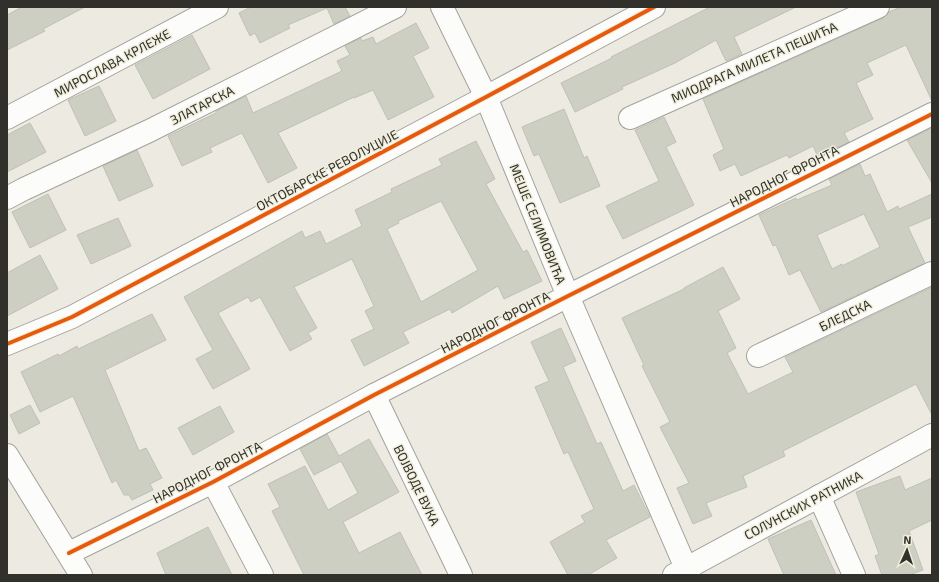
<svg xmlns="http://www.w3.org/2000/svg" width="939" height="582" viewBox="0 0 939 582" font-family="'Exo 2',sans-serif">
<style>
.building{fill:#cdcfc2;stroke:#c0c0b9;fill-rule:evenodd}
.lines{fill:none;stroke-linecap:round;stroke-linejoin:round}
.minor-casing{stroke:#a3a29b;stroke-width:24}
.minor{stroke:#fcfcfa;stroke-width:22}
.cycleway-casing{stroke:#f0eedd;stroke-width:6}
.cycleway{stroke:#e8590c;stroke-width:4}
.labels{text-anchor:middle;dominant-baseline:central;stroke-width:3;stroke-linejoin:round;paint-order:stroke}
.street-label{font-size:13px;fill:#31302a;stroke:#f0eedd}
</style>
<rect width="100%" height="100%" fill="#eceae1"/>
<g class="building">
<path d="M22,7H85L43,29L45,31L7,50V15Z"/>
<path d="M251,7H345L350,16L334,24L327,8L288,25L290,28L260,43L255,33L250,36L239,13Z"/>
<path d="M710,7H796L734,37L742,54L726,61L716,40L675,63L622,87L623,89L575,112L561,83L612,58L611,57Z"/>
<path d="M901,7H932V101L906,45L867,63L873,75L856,83L873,119L844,133L849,142L818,157L813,146L789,158L787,155L741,176L735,164L720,171L713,155L724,149L703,99L883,18L889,12Z"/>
<path d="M416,23L429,48L413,56L434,97L388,120L373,90L354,98V97L278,133L297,168L268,183L242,133L210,148L212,152L182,166L168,136L216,113V111L246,96L253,113L342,71L337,61L350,55L345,46L361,38L362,41L373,37L376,44Z"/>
<path d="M192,35L210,69L153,99L135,65Z"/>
<path d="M99,86L116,121L85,136L68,100Z"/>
<path d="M564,109L584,158L587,156L600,186L560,203L539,154L534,156L522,127Z"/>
<path d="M664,117L676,142L666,147L694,205L623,239L606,206L659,181L635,130Z"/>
<path d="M30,123L46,152L7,172V135Z"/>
<path d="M932,128V183L907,140Z"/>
<path d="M476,141L495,179L486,184L523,252L527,250L542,281L504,299L498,286L452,313L450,309L403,332L409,343L364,366L351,340L374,329L365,311L374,306L352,259L294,287L317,328L308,333L312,339L290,351L260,297L251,302L248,297L218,313L250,369L213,389L196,359L213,350L184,297L302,231L305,238L320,231L326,244L362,226L355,210L392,192L391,189L442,165L439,159ZM441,201L478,270L421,302L387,229L399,223L398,221Z"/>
<path d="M137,150L153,186L119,201L103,166Z"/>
<path d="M860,164L865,176L870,174L887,212L898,206L899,209L932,194V217L908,227L925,263L821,312L800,270L789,275L776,245L773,246L759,215L796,198L797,200L832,185L829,179ZM864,214L880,247L842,266V264L832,269L817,235Z"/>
<path d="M48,194L66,230L30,248L12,212Z"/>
<path d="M118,218L131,246L91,264L77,235Z"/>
<path d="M40,255L58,289L7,316V273Z"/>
<path d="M723,267L740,299L718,311L736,348L727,353L748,394L793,372L785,357L932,287V415L916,384L783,451L785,456L743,476L747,487L706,503L712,516L693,524L677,488L689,483L660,427L670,422L642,366L644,365L622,318L684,289V288Z"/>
<path d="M152,314L166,340L105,370L139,451L146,448L162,478L150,484L153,490L132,500L129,495H124L116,480L112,483L73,396L40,412L21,372L58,354L59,356L77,346L78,349Z"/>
<path d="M561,328L576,361L563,367L597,444L601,442L623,491L634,485L650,517L606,540L617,558L588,575H568L550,542L585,522L581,516L594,509L568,452L564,454L535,387L549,381L531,342Z"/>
<path d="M30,405L40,423L19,434L10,415Z"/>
<path d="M220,406L234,432L193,455L178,428Z"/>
<path d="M327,434L339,456L369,439L399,492L343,522L359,553L400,532L422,575H304L272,511L280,507L268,484L305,466L328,510L358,493L341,461L314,475L300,449Z"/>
<path d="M900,476L905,490L932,478V520L909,531L923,570L909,575H882L875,556L879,554L856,492Z"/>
<path d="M811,520L836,575H784L768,539Z"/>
<path d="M208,527L232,575H166L157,553Z"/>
</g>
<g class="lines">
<g class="minor-casing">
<g id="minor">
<path d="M442,7L486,97L568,296L689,575"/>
<path d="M7,118L217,7"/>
<path d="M630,118L878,7"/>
<path d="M7,198L24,189L149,131L395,7"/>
<path d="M7,344L72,317L486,97L654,7"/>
<path d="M758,356L932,273"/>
<path d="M374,395L461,575"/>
<path d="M7,455L81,575"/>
<path d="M213,482L262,575"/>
<path d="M819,496L854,575"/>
<path d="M69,553L213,482L374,395L568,296L932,114"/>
<path d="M674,575L932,435"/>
</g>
</g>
<use href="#minor" class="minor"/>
<g class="cycleway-casing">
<g id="cycleway">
<path d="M7,344L72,317L486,97L654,7"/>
<path d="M69,553L213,482L374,395L568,296L932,114"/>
</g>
</g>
<use href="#cycleway" class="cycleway"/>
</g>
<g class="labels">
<g class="street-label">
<text transform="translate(754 62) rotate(-24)">МИОДРАГА МИЛЕТА ПЕШИЋА</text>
<text transform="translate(112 63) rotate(-28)">МИРОСЛАВА КРЛЕЖЕ</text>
<text transform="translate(202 105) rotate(-27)">ЗЛАТАРСКА</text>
<text transform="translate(327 170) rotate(-28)">ОКТОБАРСКЕ РЕВОЛУЦИЈЕ</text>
<text transform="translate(784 176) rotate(-27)">НАРОДНОГ ФРОНТА</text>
<text transform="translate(538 224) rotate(68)">МЕШЕ СЕЛИМОВИЋА</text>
<text transform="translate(845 315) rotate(-26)">БЛЕДСКА</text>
<text transform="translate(495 322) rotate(-27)">НАРОДНОГ ФРОНТА</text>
<text transform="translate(207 472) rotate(-27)">НАРОДНОГ ФРОНТА</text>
<text transform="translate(417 485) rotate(64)">ВОЈВОДЕ ВУКА</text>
<text transform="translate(803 505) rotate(-28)">СОЛУНСКИХ РАТНИКА</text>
</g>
</g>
<rect width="939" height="582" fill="none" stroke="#31302a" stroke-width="16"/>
<g transform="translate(907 550) rotate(3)" stroke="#f0eedd" stroke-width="3" paint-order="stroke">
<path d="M0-3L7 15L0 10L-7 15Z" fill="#31302a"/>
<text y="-6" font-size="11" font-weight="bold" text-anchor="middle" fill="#31302a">N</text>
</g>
</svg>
